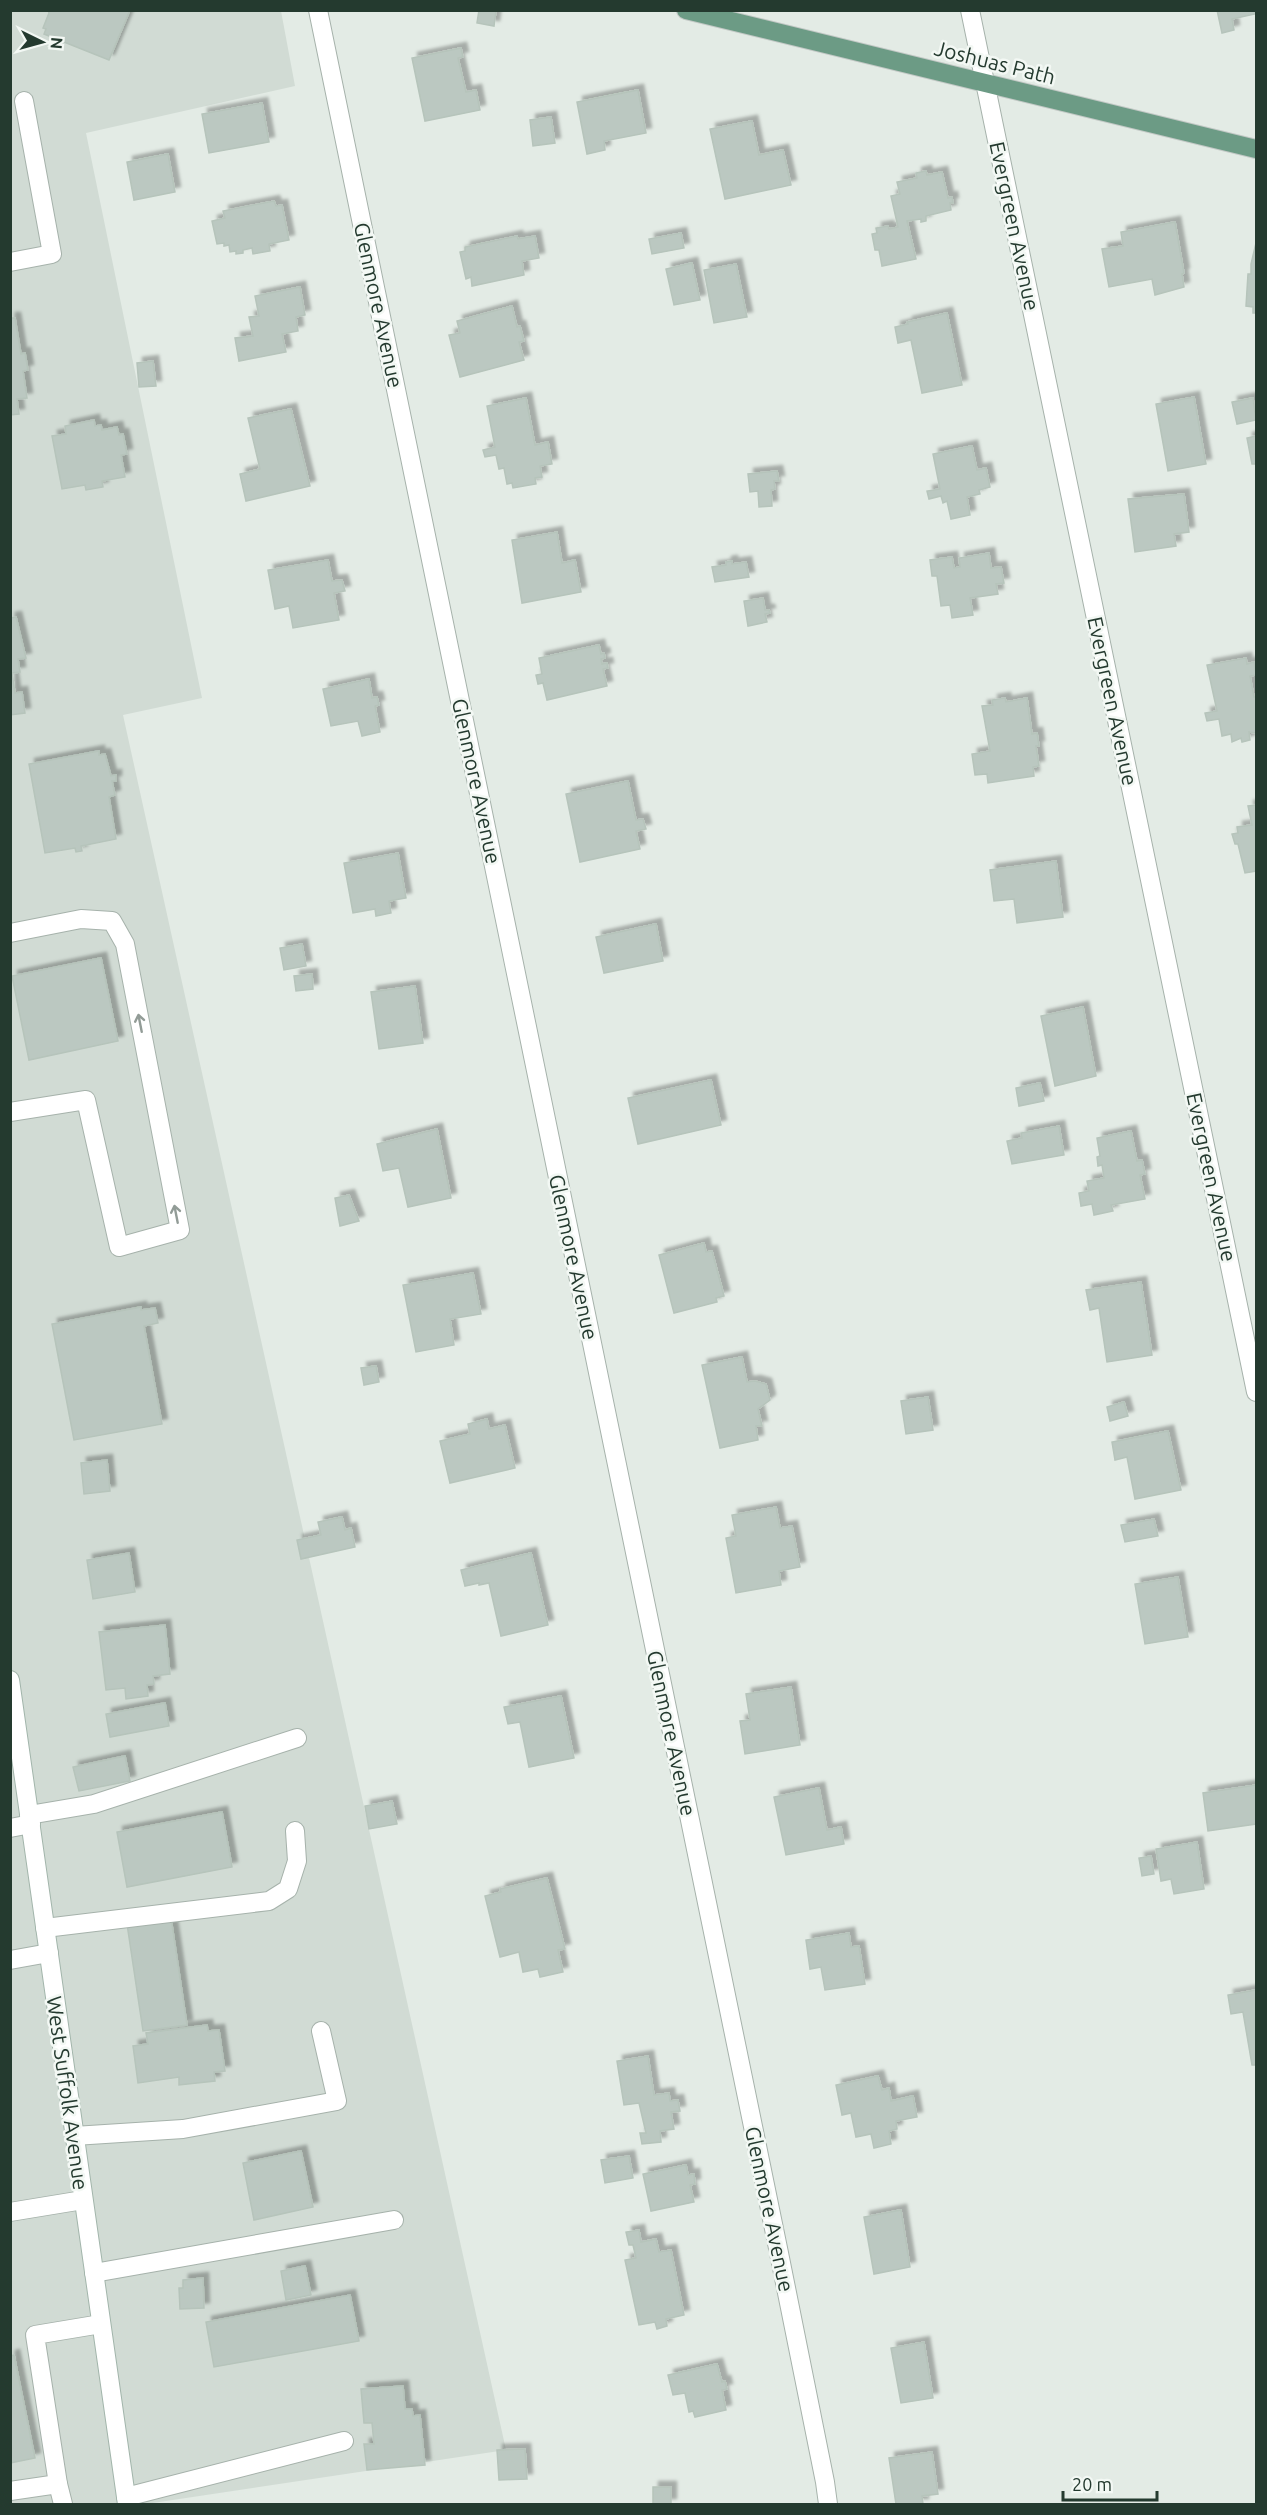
<svg xmlns="http://www.w3.org/2000/svg" width="1267" height="2515" viewBox="0 0 1267 2515" font-family="Ubuntu,sans-serif">
<style>
.built{fill:#d1dbd4}
.building{fill:#bbc8c1;stroke:#b6c4bb;stroke-width:1.5;filter:url(#shadow)}
.lines{fill:none;stroke-linecap:round;stroke-linejoin:round}
.lane-casing{stroke:#a6b2ab;stroke-width:20}
.street-casing{stroke:#a6b2ab;stroke-width:20}
.secondary-casing{stroke:#a2b5ab;stroke-width:20}
.primary-casing{stroke:#c2c8c5;stroke-width:20}
.lane{stroke:#fff;stroke-width:18}
.street{stroke:#fff;stroke-width:18}
.secondary{stroke:#fff;stroke-width:18}
.primary{stroke:#6c9b85;stroke-width:18}
.oneway{stroke:#929c97}
.labels{text-anchor:middle;dominant-baseline:central;stroke-width:5;stroke-linejoin:round;paint-order:stroke}
.street-label{font-size:21px;fill:#243a2f;stroke:#f3f8f4}
</style>
<defs>
<filter id="shadow"><feDropShadow dx="5.5" dy="-5.5" stdDeviation="1.5" flood-color="#0004"/></filter>
</defs>
<rect width="100%" height="100%" fill="#e3ebe5"/>
<path class="built" d="M11,11H281L295,86L86,133L202,698L123,715L506,2450L146,2504H11Z"/>
<g class="building">
<path d="M48,10H130L109,60L44,34L46,29L43,28L49,13Z"/>
<path d="M479,10H496L494,26L477,23Z"/>
<path d="M1217,10H1255V14L1232,19L1234,30L1222,33Z"/>
<path d="M461,48L463,57L458,58L466,92L476,90L480,110L425,121L412,58Z"/>
<path d="M638,90L646,133L604,141L605,150L587,154L577,102Z"/>
<path d="M262,103L269,142L209,153L202,114Z"/>
<path d="M551,117L555,143L533,146L530,120Z"/>
<path d="M752,121L759,155L783,150L791,185L725,199L710,129Z"/>
<path d="M168,154L175,192L134,200L127,162Z"/>
<path d="M926,171L927,175L942,172L948,198L952,197L953,203H950L951,210L926,216V221L921,222V219L907,221L916,259L882,266L879,250H875L872,234L877,233L876,228L888,226L889,229L898,227L891,196L900,194L897,182L917,178L916,173Z"/>
<path d="M274,201L276,206L282,205L289,240L269,244L270,251L253,254L252,248L243,250V253L236,254V251L230,252L229,245L224,246V243L217,244L212,221L225,218L223,211Z"/>
<path d="M1175,222L1184,273L1182,274L1184,287L1155,295L1152,279L1109,287L1102,249L1123,246L1121,232Z"/>
<path d="M681,233L684,248L652,254L649,239Z"/>
<path d="M517,236L518,239L535,236L539,258L522,261L524,275L472,286L471,277L466,279L460,252L465,251V247Z"/>
<path d="M1256,243V313H1253V307L1246,306L1248,274H1251V264Z"/>
<path d="M692,263L700,300L674,305L666,269Z"/>
<path d="M736,264L747,317L714,323L704,270Z"/>
<path d="M300,287L305,315L296,317L298,331L282,334L286,352L239,361L235,338L253,336L249,317L259,316L255,296Z"/>
<path d="M512,306L517,327L520,326L524,341L519,342L524,360L460,377L449,335L460,333L457,321Z"/>
<path d="M947,313L962,385L922,393L911,340L898,343L895,327L908,324L907,322Z"/>
<path d="M10,318H15L21,354L25,353L28,370L23,371L27,398L17,399L19,414L10,415Z"/>
<path d="M153,361L156,386L139,387L137,363Z"/>
<path d="M1194,397L1206,464L1168,471L1156,404Z"/>
<path d="M526,398L535,445L548,442L552,464L540,466L542,477L535,478L536,484L513,488L512,483L507,484L504,468L499,469L496,455L485,457L483,450L495,447L487,406Z"/>
<path d="M1253,398L1256,420L1237,424L1232,402Z"/>
<path d="M291,409L310,486L246,501L240,474L260,469L248,418Z"/>
<path d="M94,420L95,426L101,425L102,430L117,427L119,435L123,434L127,454L121,455L125,477L102,481L103,487L86,490L85,485L62,489L52,436L66,434L65,426Z"/>
<path d="M1256,436V464H1252L1247,438Z"/>
<path d="M972,446L977,470L986,468L990,487L979,490L980,494L967,497L970,515L951,519L947,501L943,503L941,496L929,499L927,491L940,489L933,454Z"/>
<path d="M777,471L779,481H774L775,489L771,490L772,506L759,507L758,491L750,492L748,474Z"/>
<path d="M1184,494L1189,532L1174,534L1176,546L1135,552L1128,499Z"/>
<path d="M557,532L562,563L575,560L581,592L522,603L512,540Z"/>
<path d="M989,553L991,568L1001,567L1004,583L996,584L998,594L970,598L973,615L952,618L950,605L941,606L937,576H932L930,560L952,557L954,568L960,567L959,558Z"/>
<path d="M328,560L332,581L342,580L345,591L334,593L339,620L293,628L289,606L275,609L268,570Z"/>
<path d="M732,561V564L746,562L749,577L715,582L712,567L726,565V562Z"/>
<path d="M763,598L765,610H769L770,613L765,614L767,622L748,626L744,601Z"/>
<path d="M16,617L26,658L18,659L20,672L12,673L15,693L22,692L25,713L10,715V618Z"/>
<path d="M599,645L601,654L604,653L605,658L601,659L602,664L607,663L608,668L603,669L607,686L547,700L543,683L538,684L536,675L542,674L539,658Z"/>
<path d="M1246,658L1247,664L1254,662L1256,675L1250,676L1254,697H1256V733L1249,732L1250,740L1242,742L1241,738L1232,742L1231,734L1222,736L1219,719L1207,721L1205,713L1217,711L1207,665Z"/>
<path d="M369,679L372,698L377,697L379,705L375,706L380,732L362,736L358,721L331,726L323,689Z"/>
<path d="M1005,698L1006,702L1027,698L1032,734L1037,733L1039,746H1036L1039,766L1033,767L1034,776L988,783L987,774L975,775L972,754L990,751L982,706L993,705L992,700Z"/>
<path d="M99,751V755L105,754L111,776L116,775V781H112L115,795L109,797L116,839L81,846L82,851L76,852L75,848L45,853L29,764Z"/>
<path d="M628,781L636,820L643,819L646,829L636,831L640,849L580,862L566,794Z"/>
<path d="M1256,805V871L1245,873L1238,844H1235L1232,834L1238,833L1237,827L1252,825L1248,806Z"/>
<path d="M398,853L406,898L389,901L391,913L376,916L375,909L353,913L344,863Z"/>
<path d="M1056,861L1063,917L1017,923L1014,899L994,901L990,870Z"/>
<path d="M656,924L663,961L604,973L596,937Z"/>
<path d="M302,944L306,966L284,970L280,948Z"/>
<path d="M101,958L118,1041L29,1060L12,976Z"/>
<path d="M312,974L313,989L296,991L294,976Z"/>
<path d="M415,986L423,1043L379,1049L371,992Z"/>
<path d="M1083,1007L1096,1076L1055,1086L1041,1016Z"/>
<path d="M711,1080L721,1125L638,1144L628,1098Z"/>
<path d="M1040,1083L1044,1101L1019,1106L1016,1088Z"/>
<path d="M1059,1126L1064,1155L1012,1164L1007,1141L1022,1138L1021,1133Z"/>
<path d="M437,1129L451,1198L408,1207L399,1168L383,1171L377,1144Z"/>
<path d="M1131,1131L1137,1161L1142,1160L1145,1174L1140,1175L1145,1199L1111,1205L1113,1211L1094,1215L1092,1204L1081,1206L1079,1193L1089,1191L1087,1181L1104,1178L1102,1165L1098,1166L1097,1157L1100,1156L1097,1138Z"/>
<path d="M349,1195L359,1221L340,1226L335,1198Z"/>
<path d="M704,1243L706,1252L712,1251L724,1296L716,1298L717,1302L674,1313L659,1255Z"/>
<path d="M473,1273L481,1314L450,1319L454,1345L416,1352L403,1285Z"/>
<path d="M1141,1282L1152,1355L1107,1362L1099,1308L1090,1310L1086,1290Z"/>
<path d="M141,1307V1310L155,1308L158,1323L144,1326L162,1424L74,1440L52,1324Z"/>
<path d="M742,1357L747,1382L755,1381L766,1384L770,1400L758,1409L762,1426H756L758,1440L720,1448L702,1365Z"/>
<path d="M376,1366L379,1382L364,1385L361,1368Z"/>
<path d="M928,1397L933,1430L906,1434L901,1401Z"/>
<path d="M1124,1402L1128,1416L1110,1421L1107,1407Z"/>
<path d="M487,1419L489,1429L505,1425L515,1468L450,1483L440,1441L470,1434L468,1424Z"/>
<path d="M1168,1431L1181,1490L1135,1499L1127,1457L1115,1460L1112,1442Z"/>
<path d="M107,1460L110,1491L84,1494L81,1463Z"/>
<path d="M776,1507L780,1528L792,1526L800,1567L779,1571L781,1585L736,1593L726,1538L736,1536L732,1515Z"/>
<path d="M342,1517L345,1530L351,1528L355,1547L301,1559L297,1540L321,1535L318,1522Z"/>
<path d="M1154,1519L1158,1536L1125,1542L1121,1525Z"/>
<path d="M129,1553L135,1592L93,1599L87,1560Z"/>
<path d="M531,1553L548,1625L501,1636L489,1583L479,1585V1583L465,1586L461,1570Z"/>
<path d="M1178,1577L1188,1637L1145,1644L1135,1584Z"/>
<path d="M165,1625L170,1674L153,1676L154,1684L147,1685L148,1696L126,1699L125,1688L106,1690L99,1632Z"/>
<path d="M791,1687L800,1745L745,1754L740,1721L750,1720L746,1694Z"/>
<path d="M561,1696L574,1758L529,1767L520,1722L508,1724L504,1707Z"/>
<path d="M165,1703L169,1726L110,1737L106,1714Z"/>
<path d="M125,1756L130,1781L79,1791L73,1767Z"/>
<path d="M1256,1785V1824L1208,1831L1203,1793Z"/>
<path d="M819,1788L827,1830L841,1827L844,1844L786,1855L774,1797Z"/>
<path d="M392,1801L397,1824L369,1829L365,1806Z"/>
<path d="M222,1812L232,1867L127,1887L117,1832Z"/>
<path d="M1197,1842L1204,1889L1174,1894L1171,1879L1161,1881L1156,1849Z"/>
<path d="M1151,1856L1154,1874L1142,1876L1139,1858Z"/>
<path d="M547,1878L565,1949L558,1950L563,1972L540,1977L538,1969L523,1972L519,1952L500,1957L485,1896L501,1892L500,1889Z"/>
<path d="M171,1918L187,2025L143,2031L127,1924Z"/>
<path d="M849,1933L851,1947L859,1946L865,1984L825,1990L821,1967L810,1969L806,1940Z"/>
<path d="M1256,1990V2065H1252L1243,2012L1231,2014L1228,1995Z"/>
<path d="M207,2025L208,2031L219,2030L225,2071L214,2072L215,2081L179,2085V2077L138,2083L133,2046L148,2044L146,2033Z"/>
<path d="M648,2056L654,2095L669,2093L670,2101L678,2100L680,2111L671,2112L674,2129L660,2131L661,2142L642,2144L640,2133H646L639,2103L624,2105L617,2061Z"/>
<path d="M878,2076L882,2090L889,2088L891,2101L913,2096L917,2117L896,2121L897,2129L889,2131L891,2144L874,2148L871,2134L856,2137L851,2113L842,2115L836,2085Z"/>
<path d="M301,2151L313,2207L254,2220L243,2163Z"/>
<path d="M629,2156L633,2178L605,2183L601,2160Z"/>
<path d="M686,2165L688,2175L694,2174L695,2184L690,2185L694,2202L651,2211L643,2174Z"/>
<path d="M901,2210L910,2267L874,2274L864,2217Z"/>
<path d="M639,2230L641,2242L656,2239L659,2252L671,2250L684,2315L666,2319L667,2326L657,2329L655,2322L639,2325L625,2260L636,2258L633,2245H629L626,2232Z"/>
<path d="M305,2266L311,2295L286,2300L281,2271Z"/>
<path d="M203,2278L204,2308L180,2309L179,2288H183V2280Z"/>
<path d="M350,2295L359,2341L214,2367L206,2322Z"/>
<path d="M924,2342L933,2398L901,2403L891,2348Z"/>
<path d="M14,2355L35,2458L10,2463V2356Z"/>
<path d="M717,2364L722,2382L725,2381L727,2389L722,2390L726,2410L695,2417L693,2411L689,2412L685,2393L673,2395L668,2375Z"/>
<path d="M403,2386L405,2409H412L413,2416L420,2415L425,2465L367,2470L364,2444H374L372,2423H364L361,2389Z"/>
<path d="M525,2449L527,2479L499,2480L497,2450Z"/>
<path d="M932,2452L938,2494L922,2496L923,2504H896L889,2458Z"/>
<rect x="653" y="2487" width="18" height="17"/>
</g>
<g class="lines">
<g class="lane-casing">
<g id="lane">
<path d="M10,262L52,254L24,101"/>
<path d="M10,933L81,919L112,921L125,944L180,1230L119,1247L86,1100L10,1112"/>
<path d="M29,1815L94,1804L297,1738"/>
<path d="M10,1828L31,1824"/>
<path d="M45,1928L269,1901L288,1889L297,1861L295,1831"/>
<path d="M10,1960L49,1953"/>
<path d="M74,2136L183,2129L337,2101L321,2031"/>
<path d="M10,2212L83,2200"/>
<path d="M94,2273L394,2220"/>
<path d="M58,2484L35,2335L101,2324"/>
<path d="M10,2491L58,2484L63,2504"/>
<path d="M126,2497L344,2441"/>
</g>
</g>
<g class="street-casing">
<g id="street">
<path d="M318,10L779,2253L825,2482L828,2504"/>
<path d="M970,10L1256,1392"/>
</g>
</g>
<g class="secondary-casing">
<path id="secondary" d="M10,1680L127,2504"/>
</g>
<g class="primary-casing">
<path id="primary" d="M686,10L1256,149"/>
</g>
<use href="#lane" class="lane"/>
<use href="#street" class="street"/>
<use href="#secondary" class="secondary"/>
<use href="#primary" class="primary"/>
</g>
<defs><path id="oneway-shaft" d="M-6 0H5M1.5-3L5.5 0L1.5 3" fill="none" stroke-width="1.6" stroke-linecap="round" stroke-linejoin="round" transform="scale(1.5)"/></defs>
<g class="oneway">
<use href="#oneway-shaft" transform="translate(140 1023) rotate(-101)"/>
<use href="#oneway-shaft" transform="translate(176 1214) rotate(-101)"/>
</g>
<g class="labels">
<g class="street-label">
<text transform="translate(995 62) rotate(14)">Joshuas Path</text>
<text transform="translate(1015 226) rotate(78)">Evergreen Avenue</text>
<text transform="translate(379 305) rotate(78)">Glenmore Avenue</text>
<text transform="translate(1113 701) rotate(78)">Evergreen Avenue</text>
<text transform="translate(477 781) rotate(78)">Glenmore Avenue</text>
<text transform="translate(1212 1177) rotate(78)">Evergreen Avenue</text>
<text transform="translate(574 1257) rotate(78)">Glenmore Avenue</text>
<text transform="translate(672 1733) rotate(78)">Glenmore Avenue</text>
<text transform="translate(68 2093) rotate(82)">West Suffolk Avenue</text>
<text transform="translate(770 2209) rotate(78)">Glenmore Avenue</text>
</g>
</g>
<rect width="1267" height="2515" fill="none" stroke="#243a2f" stroke-width="24"/>
<g transform="translate(42 42) rotate(95)" stroke="#f3f8f4" stroke-width="4.5" paint-order="stroke">
<path d="M0-4.5L10 22L0 15L-10 22Z" fill="#243a2f"/>
<text y="-9" font-size="16" font-weight="bold" text-anchor="middle" fill="#243a2f">N</text>
</g>
<path d="M1063 2491v9h94v-9" fill="none" stroke="#243a2f" stroke-width="3"/>
<text x="1072" y="2491" font-size="18" fill="#243a2f" stroke="#f3f8f4" stroke-width="4.5" paint-order="stroke">20 m</text>
</svg>
